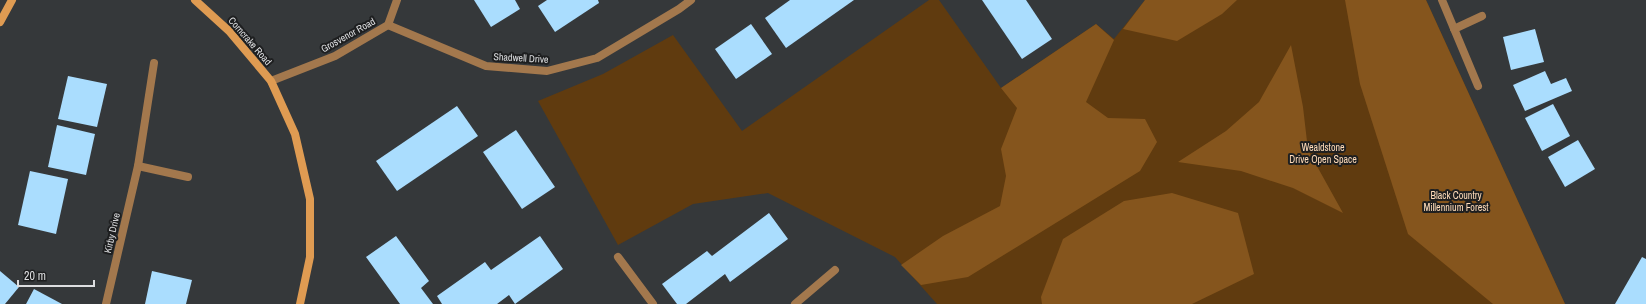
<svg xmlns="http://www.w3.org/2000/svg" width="1646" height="304" viewBox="0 0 1646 304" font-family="'Archivo Narrow',sans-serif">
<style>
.green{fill:#603b0f}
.forest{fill:#85551d}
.building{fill:#aaddfe}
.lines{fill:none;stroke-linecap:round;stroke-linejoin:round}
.street{stroke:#a3784d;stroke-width:8}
.secondary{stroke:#df9b52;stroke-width:8}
.labels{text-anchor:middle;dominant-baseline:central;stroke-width:4;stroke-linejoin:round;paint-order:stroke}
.street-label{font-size:10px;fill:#dddee0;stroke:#1e1f20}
.park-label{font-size:10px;fill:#ffdcba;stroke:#1e1f20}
</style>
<rect width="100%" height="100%" fill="#35383a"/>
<path class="green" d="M929,0H939L1001,88L1096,24L1114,39L1145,0H1426L1565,304H937L895,257L768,193L693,204L618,245L538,101L603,74L673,35L742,131Z"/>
<g class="forest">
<path d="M1145,0H1237L1222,14L1177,41L1123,29Z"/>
<path d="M1345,0H1426L1565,304H1493L1408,234L1360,84Z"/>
<path d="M1096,24L1114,40L1086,102L1108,118L1145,119L1157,142L1140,171L968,277L921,285L901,265L943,236L1000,206L1006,176L1001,149L1017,108L1001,88Z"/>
<path d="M1291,45L1303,107L1308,150L1343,213L1293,188L1241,171L1178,162L1226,131L1259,102Z"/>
<path d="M1172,193L1238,213L1254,274L1192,304H1042L1041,297L1063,239L1124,201Z"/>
</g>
<g class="building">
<path d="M474,0H515L520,9L491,27Z"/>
<path d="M547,0H598L599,3L555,32L538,6Z"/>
<path d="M790,0H854L786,48L765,18Z"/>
<path d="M982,0H1026L1052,39L1022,59Z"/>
<path d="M751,24L772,54L736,79L715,49Z"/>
<path d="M1535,29L1544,62L1511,70L1503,37Z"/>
<path d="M1545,71L1551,84L1566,78L1572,91L1525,111L1513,85Z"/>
<path d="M68,76L107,84L97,127L58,119Z"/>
<path d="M1553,104L1570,136L1542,151L1525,118Z"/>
<path d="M457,106L478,136L397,191L376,161Z"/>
<path d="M57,125L95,134L86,175L48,167Z"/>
<path d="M516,130L555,187L522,209L483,152Z"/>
<path d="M1578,140L1595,169L1565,187L1548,157Z"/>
<path d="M30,171L68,179L56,234L18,225Z"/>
<path d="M769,213L788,239L730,282L725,274L686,304H677L662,284L707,251L712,256Z"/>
<path d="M396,236L429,281L421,288L433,304H400L366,257Z"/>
<path d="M540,236L563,269L515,304L509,295L497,304H442L437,296L485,262L491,270Z"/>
<path d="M1642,257L1646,259V304H1615Z"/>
<path d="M0,271L19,287L5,304H0Z"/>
<path d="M152,271L192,280L186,304H145Z"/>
<path d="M34,289L62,304H26Z"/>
</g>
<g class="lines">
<g class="street">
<path d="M1442,0L1478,86"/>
<path d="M388,25L486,66L547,71L597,58L679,9L691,0"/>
<path d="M1454,29L1482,16"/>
<path d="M271,81L335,56L388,25L397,0"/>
<path d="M138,166L188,177"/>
<path d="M618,257L653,304"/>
<path d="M106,304L138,166L154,63"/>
<path d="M795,304L835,270"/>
</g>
<g class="secondary">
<path d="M195,0L229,31L271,81L295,134L310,199V257L300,304"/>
<path d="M0,22L12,0"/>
</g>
</g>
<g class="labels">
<g class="street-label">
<text transform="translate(348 35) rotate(-29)">Grosvenor Road</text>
<text transform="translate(250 41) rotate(49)">Corncrake Road</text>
<text transform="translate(521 58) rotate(3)">Shadwell Drive</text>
<text transform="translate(112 233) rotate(-77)">Kirby Drive</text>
</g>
<g class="park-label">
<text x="1323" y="147">Wealdstone<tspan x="1323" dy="12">Drive Open Space</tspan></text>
<text x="1456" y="195">Black Country<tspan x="1456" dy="12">Millennium Forest</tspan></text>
</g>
</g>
<path d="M18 280v6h76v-6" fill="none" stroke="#dddee0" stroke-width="2"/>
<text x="24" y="280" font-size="12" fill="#dddee0" stroke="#1e1f20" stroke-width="3" paint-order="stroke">20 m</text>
</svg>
